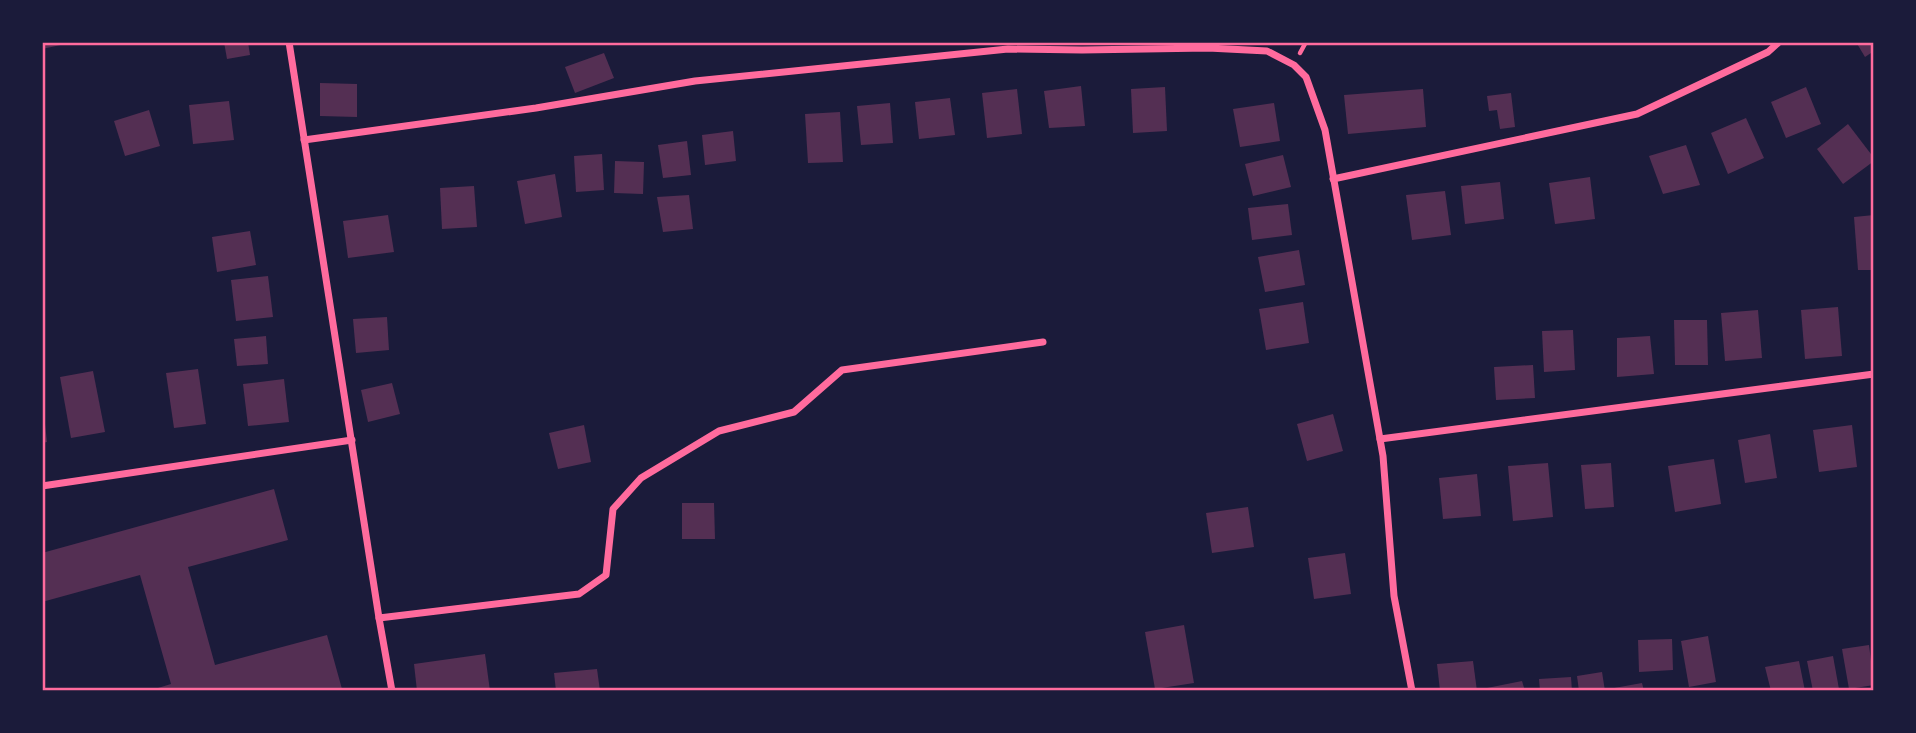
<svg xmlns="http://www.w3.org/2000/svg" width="1916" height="733" viewBox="0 0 1916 733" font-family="Lato,sans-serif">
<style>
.building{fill:#542f53}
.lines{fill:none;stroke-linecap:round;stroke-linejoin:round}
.path{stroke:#ff6b9d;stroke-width:4.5}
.minor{stroke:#ff6b9d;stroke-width:7}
.neatline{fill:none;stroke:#ff6b9d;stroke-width:2.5}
</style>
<rect width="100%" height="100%" fill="#1b1b3a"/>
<g class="building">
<path d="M42,42H69L70,43L42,49Z"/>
<path d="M224,42H248L250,55L227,59Z"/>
<path d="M1856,42H1874V51L1865,57Z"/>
<path d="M604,53L614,78L575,93L565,67Z"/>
<path d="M320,83L357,84V117L320,116Z"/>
<path d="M1081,86L1085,126L1049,128L1044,91Z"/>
<path d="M1165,87L1167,131L1133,133L1131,89Z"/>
<path d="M1806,87L1821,124L1786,138L1771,102Z"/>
<path d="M1017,89L1022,134L987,138L982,93Z"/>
<path d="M1423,89L1426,127L1348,134L1344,95Z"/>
<path d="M1511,93L1515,127L1500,129L1497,110L1489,111L1487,96Z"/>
<path d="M950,98L955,135L919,139L915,102Z"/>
<path d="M229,101L234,140L193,144L189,105Z"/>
<path d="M890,103L893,143L861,145L857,106Z"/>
<path d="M1274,103L1280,141L1240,147L1233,109Z"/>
<path d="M149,110L160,146L125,156L114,121Z"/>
<path d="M840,112L843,162L808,163L805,114Z"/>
<path d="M1746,118L1764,158L1728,174L1711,133Z"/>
<path d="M1848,124L1874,158V161L1843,184L1817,149Z"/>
<path d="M733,131L736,161L705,165L702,135Z"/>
<path d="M687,141L691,175L663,178L658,145Z"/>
<path d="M1686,145L1700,185L1663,194L1649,156Z"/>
<path d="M602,154L604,190L576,192L574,156Z"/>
<path d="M1283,155L1291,187L1253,196L1245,164Z"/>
<path d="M615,161L644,162L643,194L614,193Z"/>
<path d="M555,174L562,217L525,224L517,181Z"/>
<path d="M1590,177L1595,219L1555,224L1549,183Z"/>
<path d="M1500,182L1504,219L1465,224L1461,186Z"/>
<path d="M474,186L477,227L442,229L440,188Z"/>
<path d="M1445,191L1451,235L1412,240L1406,195Z"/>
<path d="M689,195L693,229L663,232L657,197Z"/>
<path d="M1288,204L1292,235L1252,240L1248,208Z"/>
<path d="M388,215L394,252L348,258L343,221Z"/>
<path d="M1874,215V270H1858L1854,217Z"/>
<path d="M250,231L256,265L217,272L212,237Z"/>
<path d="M1299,250L1305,285L1265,292L1258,257Z"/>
<path d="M268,276L273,317L236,321L231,280Z"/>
<path d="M1303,302L1309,343L1266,350L1259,309Z"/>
<path d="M1838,307L1842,356L1805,359L1801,310Z"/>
<path d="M1758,310L1762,358L1725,361L1721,313Z"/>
<path d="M387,317L389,350L356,353L353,319Z"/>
<path d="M1674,320H1707L1708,365H1675Z"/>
<path d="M1573,330L1575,370L1544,372L1542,331Z"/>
<path d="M266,336L268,364L237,366L234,339Z"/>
<path d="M1650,336L1654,374L1617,377V338Z"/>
<path d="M1533,365L1535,398L1496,400L1494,367Z"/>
<path d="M198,369L206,424L174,428L166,373Z"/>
<path d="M93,371L105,432L71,438L60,377Z"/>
<path d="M284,379L289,422L248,426L243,384Z"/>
<path d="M392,383L400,414L368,422L361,390Z"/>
<path d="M1333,414L1343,451L1307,461L1297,424Z"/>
<path d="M42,415H44L47,442L42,443Z"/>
<path d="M584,425L591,462L558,469L549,433Z"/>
<path d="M1852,425L1857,467L1819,472L1813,430Z"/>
<path d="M1770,434L1777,478L1745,483L1738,440Z"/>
<path d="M1714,459L1721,504L1675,512L1668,466Z"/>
<path d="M1548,463L1553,517L1513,521L1508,466Z"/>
<path d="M1611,463L1614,507L1585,509L1581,465Z"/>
<path d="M1477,474L1481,516L1443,519L1439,478Z"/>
<path d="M274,489L288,540L188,567L215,665L327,635L342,689L335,691H148L171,684L140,575L42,602V553Z"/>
<path d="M682,503H714L715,539H682Z"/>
<path d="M1248,507L1254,547L1212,553L1206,513Z"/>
<path d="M1345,553L1351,594L1314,599L1308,558Z"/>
<path d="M1184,625L1194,683L1155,689L1145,632Z"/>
<path d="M1708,636L1716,682L1689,687L1681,641Z"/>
<path d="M1672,639L1673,670L1639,672L1638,640Z"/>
<path d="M1869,645L1874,685L1849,689L1842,649Z"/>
<path d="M485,654L490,691H417L414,664Z"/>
<path d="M1833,656L1839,689L1813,691L1807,661Z"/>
<path d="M1473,661L1477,691H1440L1437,664Z"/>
<path d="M1799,661L1805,691H1771L1765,667Z"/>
<path d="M597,669L600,691H556L554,673Z"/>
<path d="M1602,672L1605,691H1579L1577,676Z"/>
<path d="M1571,677L1572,691H1540L1539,679Z"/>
<path d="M1522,681L1525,691H1487V688Z"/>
<path d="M1642,683L1644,691H1615L1614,688Z"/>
</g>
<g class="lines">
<path class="path" d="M1300,53L1306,42"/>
<g class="minor">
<path d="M289,42L379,618L392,691"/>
<path d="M304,140L536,108L695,81L1008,49L1082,50L1208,48L1267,51L1294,65L1306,77L1325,130L1383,456L1394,596L1412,691"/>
<path d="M1333,179L1637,114L1768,52L1779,42"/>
<path d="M1380,439L1874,374"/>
<path d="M42,486L352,440"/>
<path d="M379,618L579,594L606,575L613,509L641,478L719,431L794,412L842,370L1043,342"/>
</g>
</g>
<rect width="1916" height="733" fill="none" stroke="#1b1b3a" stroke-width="88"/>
<rect x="44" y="44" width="1828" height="645" class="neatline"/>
</svg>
